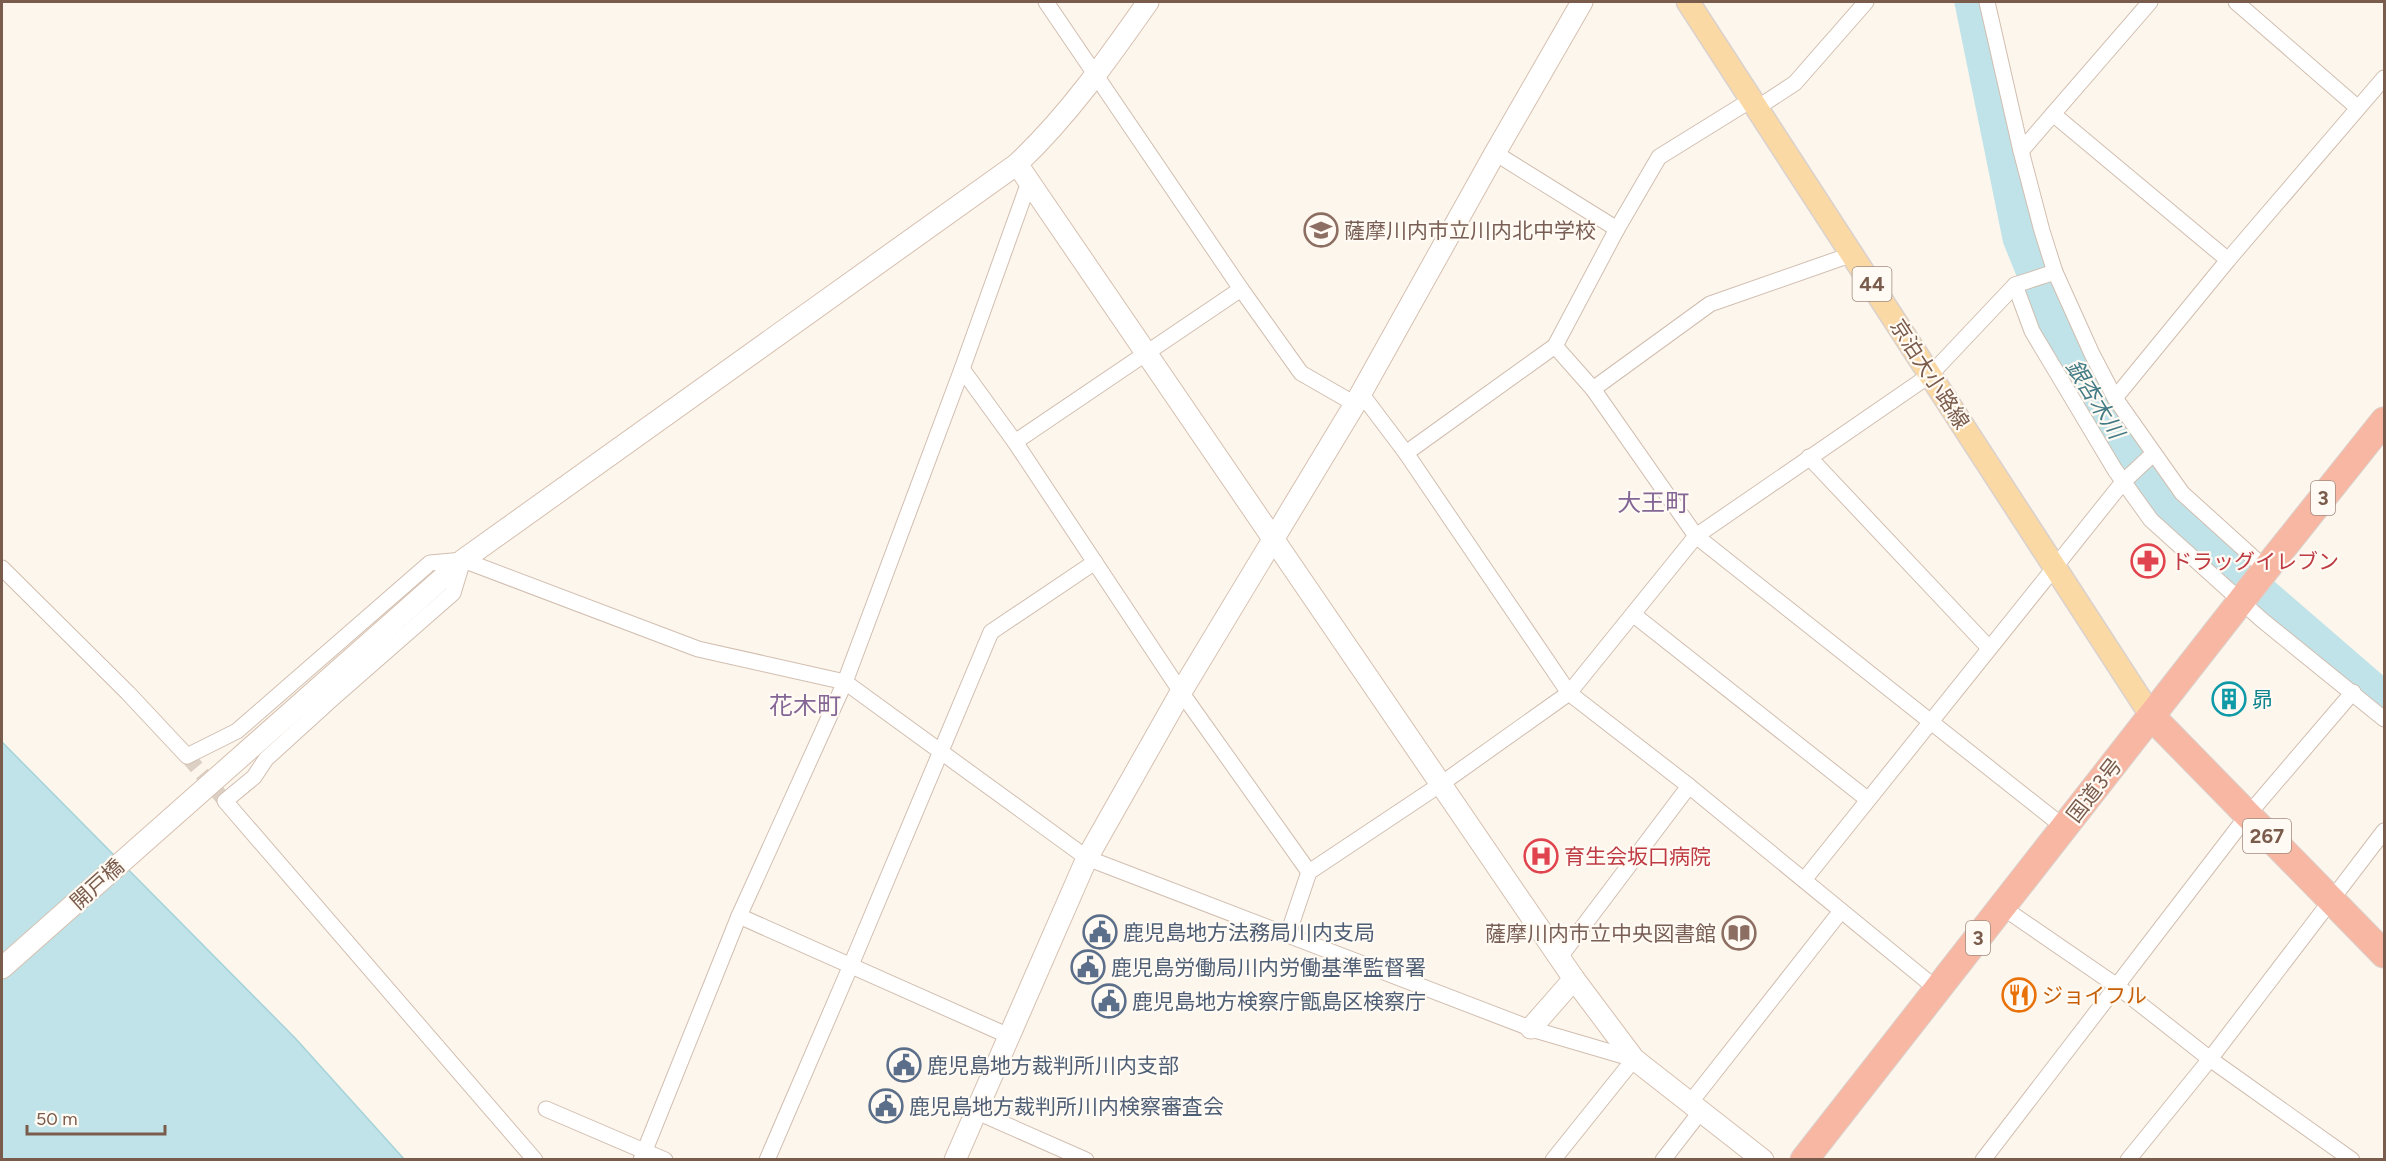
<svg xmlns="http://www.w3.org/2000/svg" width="2386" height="1161" viewBox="0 0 2386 1161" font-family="Figtree,'Noto Sans JP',sans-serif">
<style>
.water{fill:#bfe3e8;stroke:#a5d3da;stroke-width:1.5}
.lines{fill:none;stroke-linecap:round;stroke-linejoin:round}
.river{stroke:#bfe3e8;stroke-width:33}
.street-tunnel{stroke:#dcd0c4;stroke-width:15;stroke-dasharray:15 8;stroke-linecap:butt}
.street-casing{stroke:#d1beb0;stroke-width:17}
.secondary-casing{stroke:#d6c0b0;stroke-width:23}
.primary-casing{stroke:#dad1cd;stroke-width:25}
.highway-casing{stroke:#dad1cd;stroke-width:29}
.street{stroke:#fff;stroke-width:15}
.secondary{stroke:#fff;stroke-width:21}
.primary{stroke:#fbd9a5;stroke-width:22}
.highway{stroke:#f7b7a3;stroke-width:27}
.labels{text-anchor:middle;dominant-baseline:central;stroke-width:4.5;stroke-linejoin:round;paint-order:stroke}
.shield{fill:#fffaf3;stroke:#a28b7f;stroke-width:1.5}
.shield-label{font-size:20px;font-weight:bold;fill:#7a5c4d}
.education-label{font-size:21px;fill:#785e54;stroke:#fffaf3;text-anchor:start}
.street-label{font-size:21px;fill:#7a5c4d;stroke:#fffaf3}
.health-label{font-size:21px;fill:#be3a42;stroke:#fffaf3;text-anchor:start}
.culture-label{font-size:21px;fill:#0d838f;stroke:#fffaf3;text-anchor:start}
.service-label{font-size:21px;fill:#4e5e75;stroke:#fffaf3;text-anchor:start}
.food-label{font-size:21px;fill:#c56008;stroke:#fffaf3;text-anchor:start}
.water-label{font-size:22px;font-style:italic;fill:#437c86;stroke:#fffaf3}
.quarter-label{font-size:24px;fill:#846695;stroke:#fffaf3}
</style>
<rect width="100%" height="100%" fill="#fdf6ec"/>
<path class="water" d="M2,742L296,1039L404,1159H2Z"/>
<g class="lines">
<path class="river" d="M1971,2L2019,238L2064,350L2087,392L2156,493L2237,571L2384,698"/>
<path class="street-tunnel" d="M187,756L225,801"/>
<g class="street-casing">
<g id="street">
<path d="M1046,2L1241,289L1301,373L1355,404"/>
<path d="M1987,2L2021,151L2042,231L2055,272L2092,354L2115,398L2182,493L2266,569"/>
<path d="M2236,2L2358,108"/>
<path d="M1757,108L1795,83L1866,2"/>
<path d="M2053,114L2228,260"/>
<path d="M2021,151L2150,2"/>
<path d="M1495,153L1617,229"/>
<path d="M2015,285L2032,331L2115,470L2151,520L2262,620L2384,719"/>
<path d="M1555,346L1593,389L1696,536L2065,828"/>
<path d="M962,369L1015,442L1181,692L1309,872"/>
<path d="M1593,389L1710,304L1853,254"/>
<path d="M1360,392L1406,453L1569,693L1689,786L1938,990"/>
<path d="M2115,398L2228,260L2384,78"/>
<path d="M1015,442L1241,289"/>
<path d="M1406,453L1555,346L1617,229L1659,157L1751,100"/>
<path d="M1809,457L1989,648"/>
<path d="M463,560L453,593L333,698L266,759L254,777L225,801L535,1160"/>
<path d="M2,568L128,693L187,756L237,731L430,563L463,560L698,649L845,682L1087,858L1535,1030L1634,1059L1553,1160"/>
<path d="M1634,615L1867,799"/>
<path d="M1804,880L2123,482L2153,454"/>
<path d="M2002,907L2117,986L2210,1059L2352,1160"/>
<path d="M739,916L1009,1036"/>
<path d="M1288,934L1309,872L1441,784L1569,693L1696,536L1930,375L2015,285L2055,272"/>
<path d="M1560,957L1689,786"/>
<path d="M1690,1103L1841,911"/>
<path d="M546,1109L665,1160"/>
<path d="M977,1112L1086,1160"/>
<path d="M641,1160L739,916L845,682L962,369L1029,182"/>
<path d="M767,1160L851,965L991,632L1095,562"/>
<path d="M1663,1160L1701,1111"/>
<path d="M1983,1160L2247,816L2353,692"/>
<path d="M2128,1160L2210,1059L2384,831"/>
</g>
</g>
<g class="secondary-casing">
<g id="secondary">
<path d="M1017,164L1574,979L1634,1059L1763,1160"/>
<path d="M2,968L463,560L1017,164C1068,116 1108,59 1148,2"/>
<path d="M1531,1028L1574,979"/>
<path d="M955,1160L1087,858L1181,692L1355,404L1495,153L1582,2"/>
</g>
</g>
<g class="primary-casing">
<path id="primary" d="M1688,2L2152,717"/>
</g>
<g class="highway-casing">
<g id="highway">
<path d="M2152,717L2384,954"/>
<path d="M1804,1160L2266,569L2384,421"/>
</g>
</g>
<use href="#street" class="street"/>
<use href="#secondary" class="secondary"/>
<use href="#primary" class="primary"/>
<use href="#highway" class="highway"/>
</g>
<defs>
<g id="school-ring" transform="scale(1.725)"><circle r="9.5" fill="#fffaf3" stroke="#8d6e63" stroke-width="1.5"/><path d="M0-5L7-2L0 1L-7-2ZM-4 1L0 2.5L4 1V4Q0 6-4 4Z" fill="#8d6e63"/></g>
<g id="pharmacy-ring" transform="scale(1.725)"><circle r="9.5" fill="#fffaf3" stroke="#e0444e" stroke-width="1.5"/><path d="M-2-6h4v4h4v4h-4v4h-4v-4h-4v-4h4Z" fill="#e0444e"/></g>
<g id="building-ring" transform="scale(1.725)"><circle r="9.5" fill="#fffaf3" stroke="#0f9aa8" stroke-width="1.5"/><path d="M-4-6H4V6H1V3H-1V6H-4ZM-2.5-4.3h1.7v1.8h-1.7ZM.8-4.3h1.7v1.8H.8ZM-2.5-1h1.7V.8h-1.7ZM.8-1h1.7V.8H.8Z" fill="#0f9aa8"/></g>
<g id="hospital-ring" transform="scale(1.725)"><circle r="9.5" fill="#fffaf3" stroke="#e0444e" stroke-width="1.5"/><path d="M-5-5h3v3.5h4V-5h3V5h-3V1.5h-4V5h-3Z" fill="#e0444e"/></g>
<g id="civic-ring" transform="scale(1.725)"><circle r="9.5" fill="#fffaf3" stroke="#5c6f8a" stroke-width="1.5"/><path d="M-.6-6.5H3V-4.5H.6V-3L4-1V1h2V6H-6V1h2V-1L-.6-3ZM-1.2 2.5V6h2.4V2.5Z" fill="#5c6f8a"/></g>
<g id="library-ring" transform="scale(1.725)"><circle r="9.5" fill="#fffaf3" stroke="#8d6e63" stroke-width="1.5"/><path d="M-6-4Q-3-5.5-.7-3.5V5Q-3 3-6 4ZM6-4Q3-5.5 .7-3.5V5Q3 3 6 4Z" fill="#8d6e63"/></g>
<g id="restaurant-ring" transform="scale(1.725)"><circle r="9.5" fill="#fffaf3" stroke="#e8710a" stroke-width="1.5"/><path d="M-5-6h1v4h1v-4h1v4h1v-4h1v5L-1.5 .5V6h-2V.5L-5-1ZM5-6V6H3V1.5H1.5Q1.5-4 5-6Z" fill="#e8710a"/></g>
</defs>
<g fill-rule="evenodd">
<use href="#school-ring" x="1321" y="230"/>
<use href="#pharmacy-ring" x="2148" y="561"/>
<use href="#building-ring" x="2229" y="699"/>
<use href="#hospital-ring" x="1541" y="856"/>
<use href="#civic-ring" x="1100" y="932"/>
<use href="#library-ring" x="1739" y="933"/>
<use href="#civic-ring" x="1088" y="967"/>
<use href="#restaurant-ring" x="2019" y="995"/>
<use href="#civic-ring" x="1109" y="1001"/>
<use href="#civic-ring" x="904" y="1065"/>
<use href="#civic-ring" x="886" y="1106"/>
</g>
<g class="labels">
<g class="shield">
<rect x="1852.5" y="267" width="39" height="34" rx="4.5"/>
<rect x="2311" y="481" width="24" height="34" rx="4.5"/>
<rect x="2243" y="819" width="48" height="34" rx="4.5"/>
<rect x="1966" y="921" width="24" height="34" rx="4.5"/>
</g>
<g class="shield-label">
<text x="1872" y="284">44</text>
<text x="2323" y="498">3</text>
<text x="2267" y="836">267</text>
<text x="1978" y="938">3</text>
</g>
<g class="education-label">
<text x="1344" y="230">薩摩川内市立川内北中学校</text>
<text x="1716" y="933" text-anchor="end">薩摩川内市立中央図書館</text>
</g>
<g class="street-label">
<text transform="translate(1930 374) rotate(57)">京泊大小路線</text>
<text transform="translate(2094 790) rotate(-52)">国道3号</text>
<text transform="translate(97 884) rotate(-42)">開戸橋</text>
</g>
<g class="health-label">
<text x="2171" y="561">ドラッグイレブン</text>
<text x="1564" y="856">育生会坂口病院</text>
</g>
<g class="culture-label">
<text x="2252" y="699">昴</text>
</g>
<g class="service-label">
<text x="1123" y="932">鹿児島地方法務局川内支局</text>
<text x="1111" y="967">鹿児島労働局川内労働基準監督署</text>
<text x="1132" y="1001">鹿児島地方検察庁甑島区検察庁</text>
<text x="927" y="1065">鹿児島地方裁判所川内支部</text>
<text x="909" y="1106">鹿児島地方裁判所川内検察審査会</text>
</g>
<g class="food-label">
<text x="2042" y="995">ジョイフル</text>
</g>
<g class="water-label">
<text transform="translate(2095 399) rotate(58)">銀杏木川</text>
</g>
<g class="quarter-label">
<text x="1653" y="502">大王町</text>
<text x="805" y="705">花木町</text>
</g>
</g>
<rect width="2386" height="1161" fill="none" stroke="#7a5c4d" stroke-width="6"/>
<path d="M27 1125v9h138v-9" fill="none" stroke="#7a5c4d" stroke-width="3"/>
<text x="36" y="1125" font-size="18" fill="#7a5c4d" stroke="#fffaf3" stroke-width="4.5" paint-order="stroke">50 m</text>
</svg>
